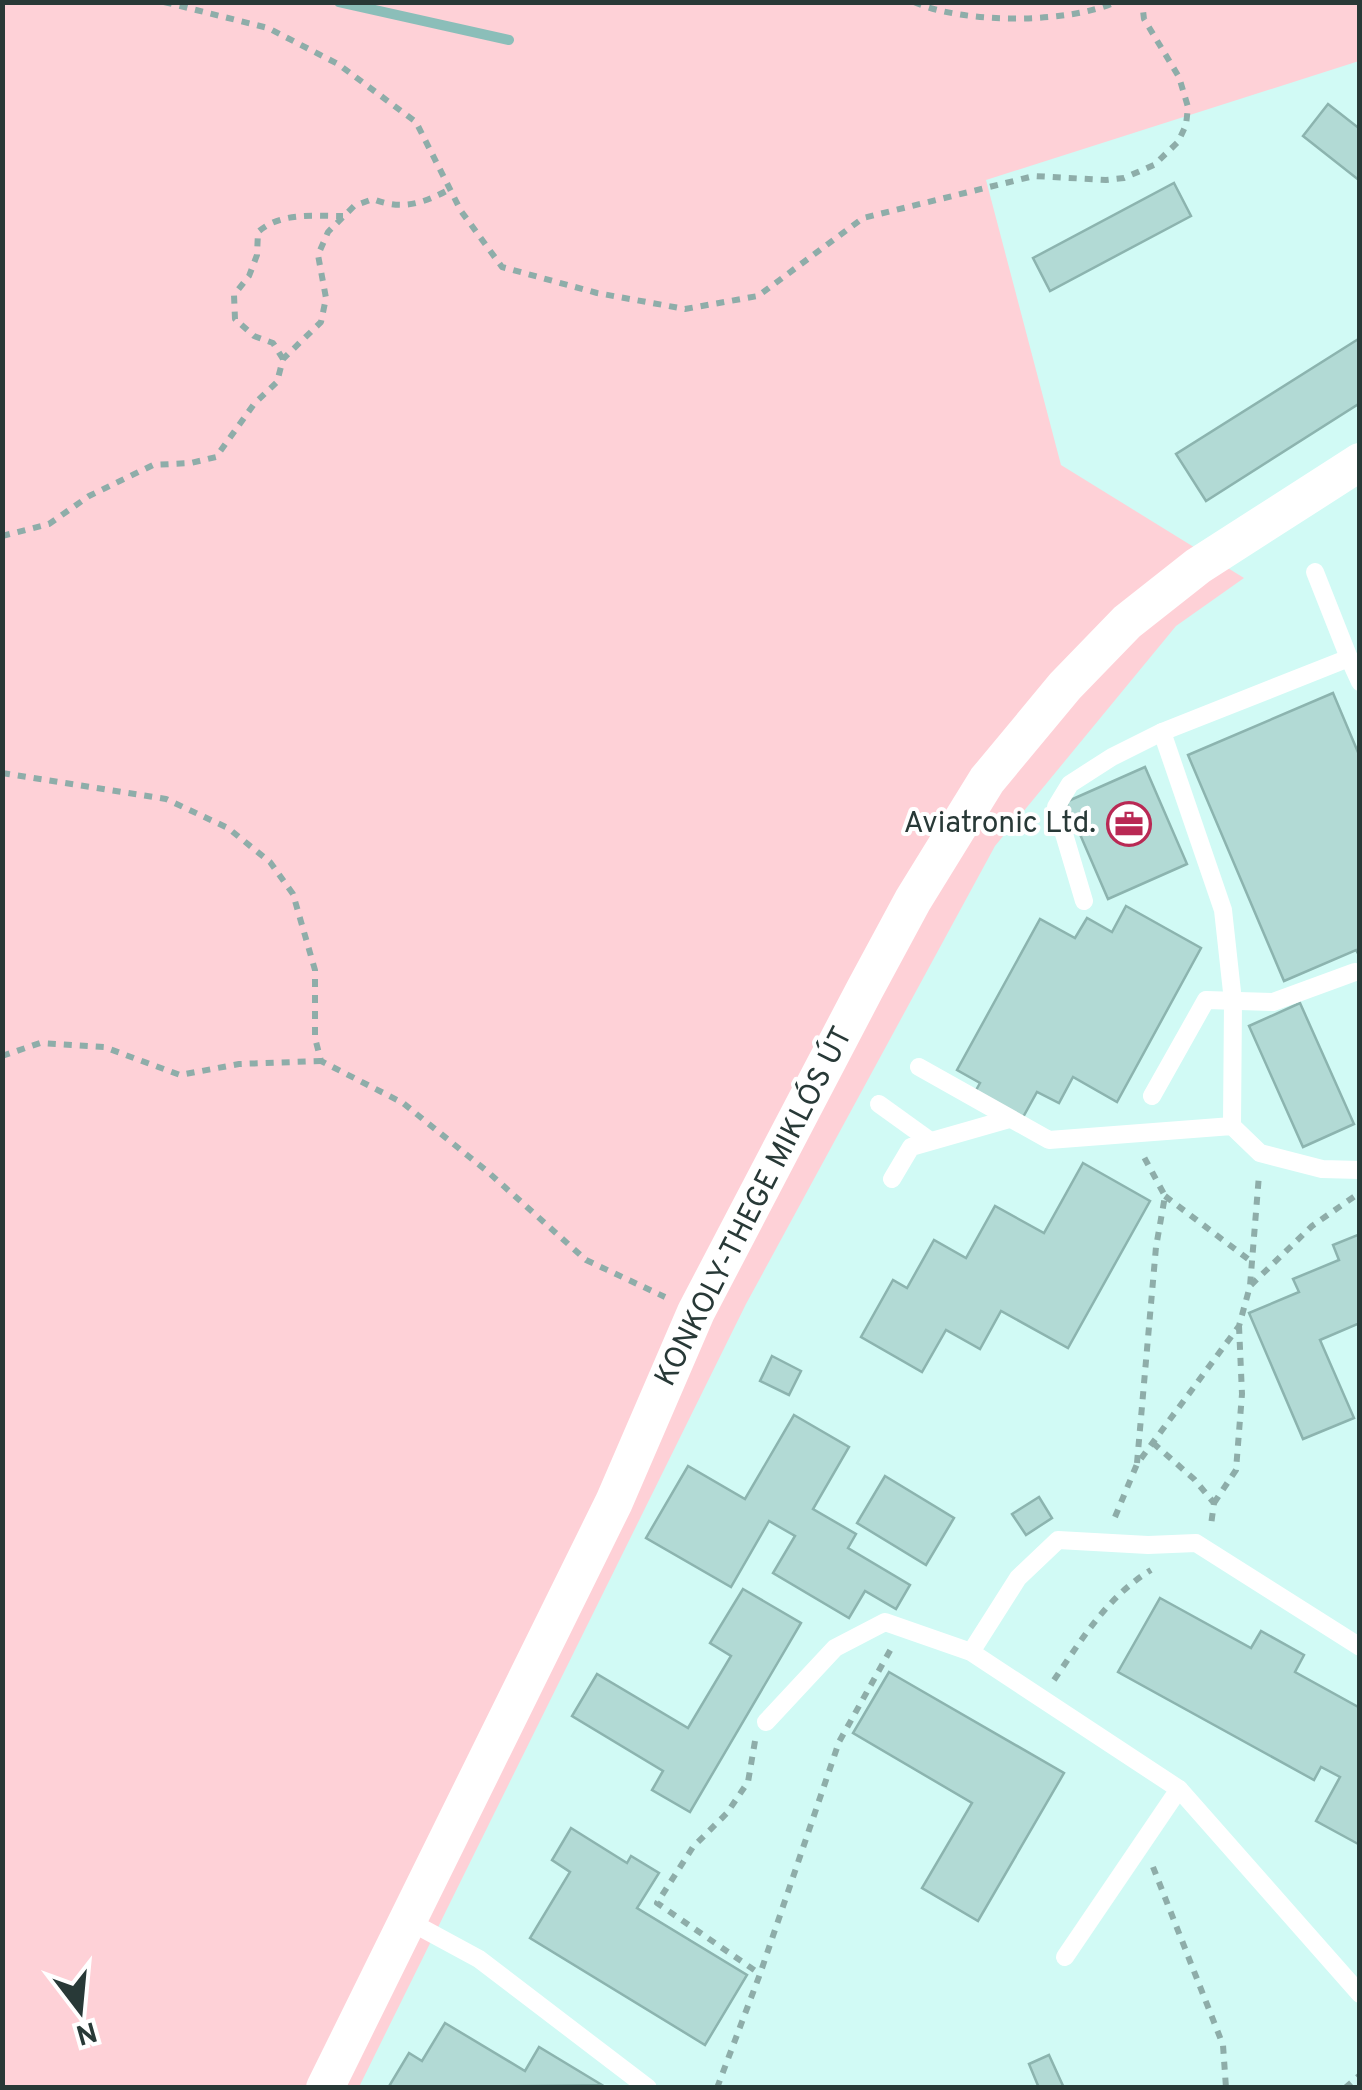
<svg xmlns="http://www.w3.org/2000/svg" width="1362" height="2090" viewBox="0 0 1362 2090" font-family="Overpass,sans-serif">
<style>
.green{fill:#fed1d7}
.lines{fill:none;stroke-linecap:round;stroke-linejoin:round}
.stream{stroke:#8bbeb9;stroke-width:10}
.building{fill:#b2dad5;stroke:#8cb4af;stroke-width:2.5}
.path{stroke:#8eada9;stroke-width:6;stroke-dasharray:8 8;stroke-linecap:butt}
.lane{stroke:#fff;stroke-width:18}
.street{stroke:#fff;stroke-width:38}
.labels{text-anchor:middle;dominant-baseline:central;stroke-width:8;stroke-linejoin:round;paint-order:stroke}
.poi-label{font-size:30px;fill:#283937;stroke:#fff;text-anchor:end}
.street-label{font-size:30px;fill:#283937;stroke:#fff}
</style>
<rect width="100%" height="100%" fill="#d1faf5"/>
<path class="green" d="M3,3H1359V61L986,180L1061,465L1244,578L1176,626L995,846L746,1304L359,2087L3,2088Z"/>
<g class="lines">
<path class="stream" d="M339,2L509,40"/>
</g>
<g class="building">
<path d="M1328,104L1360,129V181L1303,136Z"/>
<path d="M1174,183L1191,216L1050,291L1033,258Z"/>
<path d="M1360,338V403L1206,501L1176,454Z"/>
<path d="M1333,693L1360,757V957L1356,950L1284,981L1188,755Z"/>
<path d="M1145,767L1187,864L1108,899L1066,802Z"/>
<path d="M1126,906L1201,948L1117,1102L1073,1077L1059,1103L1037,1092L1022,1119L975,1092L980,1083L957,1070L1040,919L1075,938L1087,918L1112,932Z"/>
<path d="M1300,1003L1354,1124L1303,1147L1249,1026Z"/>
<path d="M1083,1163L1150,1201L1068,1348L1001,1311L980,1349L946,1330L922,1372L861,1337L893,1280L907,1288L934,1240L966,1258L995,1206L1044,1233Z"/>
<path d="M1360,1234V1323L1320,1340L1354,1418L1303,1439L1249,1313L1299,1292L1293,1279L1339,1260L1333,1245Z"/>
<path d="M772,1356L801,1371L789,1395L760,1381Z"/>
<path d="M794,1415L849,1447L813,1509L856,1534L848,1548L910,1585L896,1609L865,1591L849,1618L773,1573L795,1536L769,1521L731,1587L646,1538L688,1466L745,1499Z"/>
<path d="M885,1476L954,1518L926,1565L857,1523Z"/>
<path d="M1039,1497L1052,1518L1026,1535L1012,1514Z"/>
<path d="M743,1589L801,1623L690,1812L652,1790L663,1771L572,1716L597,1674L688,1728L731,1656L710,1643Z"/>
<path d="M1160,1598L1251,1648L1261,1631L1304,1655L1295,1672L1360,1708V1845L1316,1821L1340,1777L1321,1767L1314,1780L1118,1672Z"/>
<path d="M889,1672L1064,1773L978,1921L922,1888L972,1803L853,1733Z"/>
<path d="M571,1828L627,1863L631,1856L659,1873L637,1908L747,1975L705,2045L530,1938L570,1872L552,1860Z"/>
<path d="M445,2023L525,2071L539,2047L602,2085L388,2088L409,2053L422,2061Z"/>
<path d="M1049,2055L1064,2088H1039L1029,2064Z"/>
</g>
<g class="lines">
<g class="path">
<path d="M164,2L268,28L338,64L416,122L461,211L502,267L597,293L685,309L758,296L863,218L1034,176L1106,180L1124,178L1154,165L1178,142L1186,125L1188,107L1179,77L1144,19L1142,2"/>
<path d="M914,2C963,24 1067,24 1116,2"/>
<path d="M283,359L273,343L254,336L235,319L234,295L249,276L257,255L258,232C281,212 313,216 343,216"/>
<path d="M2,536L49,524L89,496L153,465L191,463L216,457L254,404L277,382L283,359L321,322L326,298L318,255L328,232L354,206L373,199C402,211 424,203 450,189"/>
<path d="M2,773L166,799L228,828L270,862L293,894L315,970V1038L321,1061L403,1103L488,1172L586,1260L665,1297"/>
<path d="M2,1056L40,1043L104,1047L180,1075L239,1064L321,1061"/>
<path d="M1165,1196L1252,1262"/>
<path d="M1251,1285L1312,1226L1355,1196"/>
<path d="M1153,1443L1194,1479L1214,1503L1211,1525"/>
<path d="M1137,1463L1156,1247L1165,1196L1144,1157"/>
<path d="M1214,1503L1236,1470L1242,1394L1239,1326"/>
<path d="M1115,1517L1137,1464L1239,1326L1250,1286L1259,1175"/>
<path d="M1054,1680C1082,1639 1108,1596 1151,1570"/>
<path d="M755,1741L748,1782L727,1813L693,1847L657,1903L760,1974"/>
<path d="M1153,1867L1223,2045L1226,2088"/>
<path d="M717,2088L760,1974L839,1742L892,1647"/>
<path d="M1345,2088L1360,2075"/>
</g>
<g class="lane">
<path d="M1315,572L1349,658"/>
<path d="M1162,732L1223,910L1233,1001L1232,1126"/>
<path d="M1084,901L1056,807L1070,784L1112,757L1162,732L1349,658L1360,682"/>
<path d="M919,1067L1049,1140L1232,1126L1260,1153L1322,1169L1360,1170"/>
<path d="M1152,1096L1206,1000L1273,1002L1355,972"/>
<path d="M879,1104L929,1140"/>
<path d="M892,1179L911,1147L1009,1119"/>
<path d="M971,1652L1018,1578L1058,1540L1148,1545L1196,1543L1360,1647"/>
<path d="M766,1722L835,1648L885,1622L971,1652L1179,1789L1360,1994"/>
<path d="M407,1920L479,1959L648,2088"/>
<path d="M1065,1957L1179,1789"/>
</g>
<path class="street" d="M325,2088L614,1502L696,1312L865,989L913,900L987,780L1065,686L1127,622L1198,566L1360,462"/>
</g>
<defs>
<g id="office-ring" transform="scale(2.25)"><circle r="9.5" fill="#fff" stroke="#b92954" stroke-width="1.5"/><path d="M-6-3h4V-5.5h4V-3h4V5H-6ZM-1-4.5V-3h2v-1.5ZM-6 0V1H6V0Z" fill="#b92954"/></g>
</defs>
<g fill-rule="evenodd">
<use href="#office-ring" x="1129" y="824"/>
</g>
<g class="labels">
<g class="poi-label">
<text x="1096" y="824">Aviatronic Ltd.</text>
</g>
<g class="street-label">
<text transform="translate(755 1207) rotate(-63)">KONKOLY-THEGE MIKLÓS ÚT</text>
</g>
</g>
<rect width="1362" height="2090" fill="none" stroke="#283937" stroke-width="10"/>
<g transform="translate(80 2010) rotate(164)" stroke="#ffffff" stroke-width="8" paint-order="stroke">
<path d="M0-8L18 38L0 25L-18 38Z" fill="#283937"/>
<text y="-15" font-size="28" font-weight="bold" text-anchor="middle" fill="#283937">N</text>
</g>
</svg>
